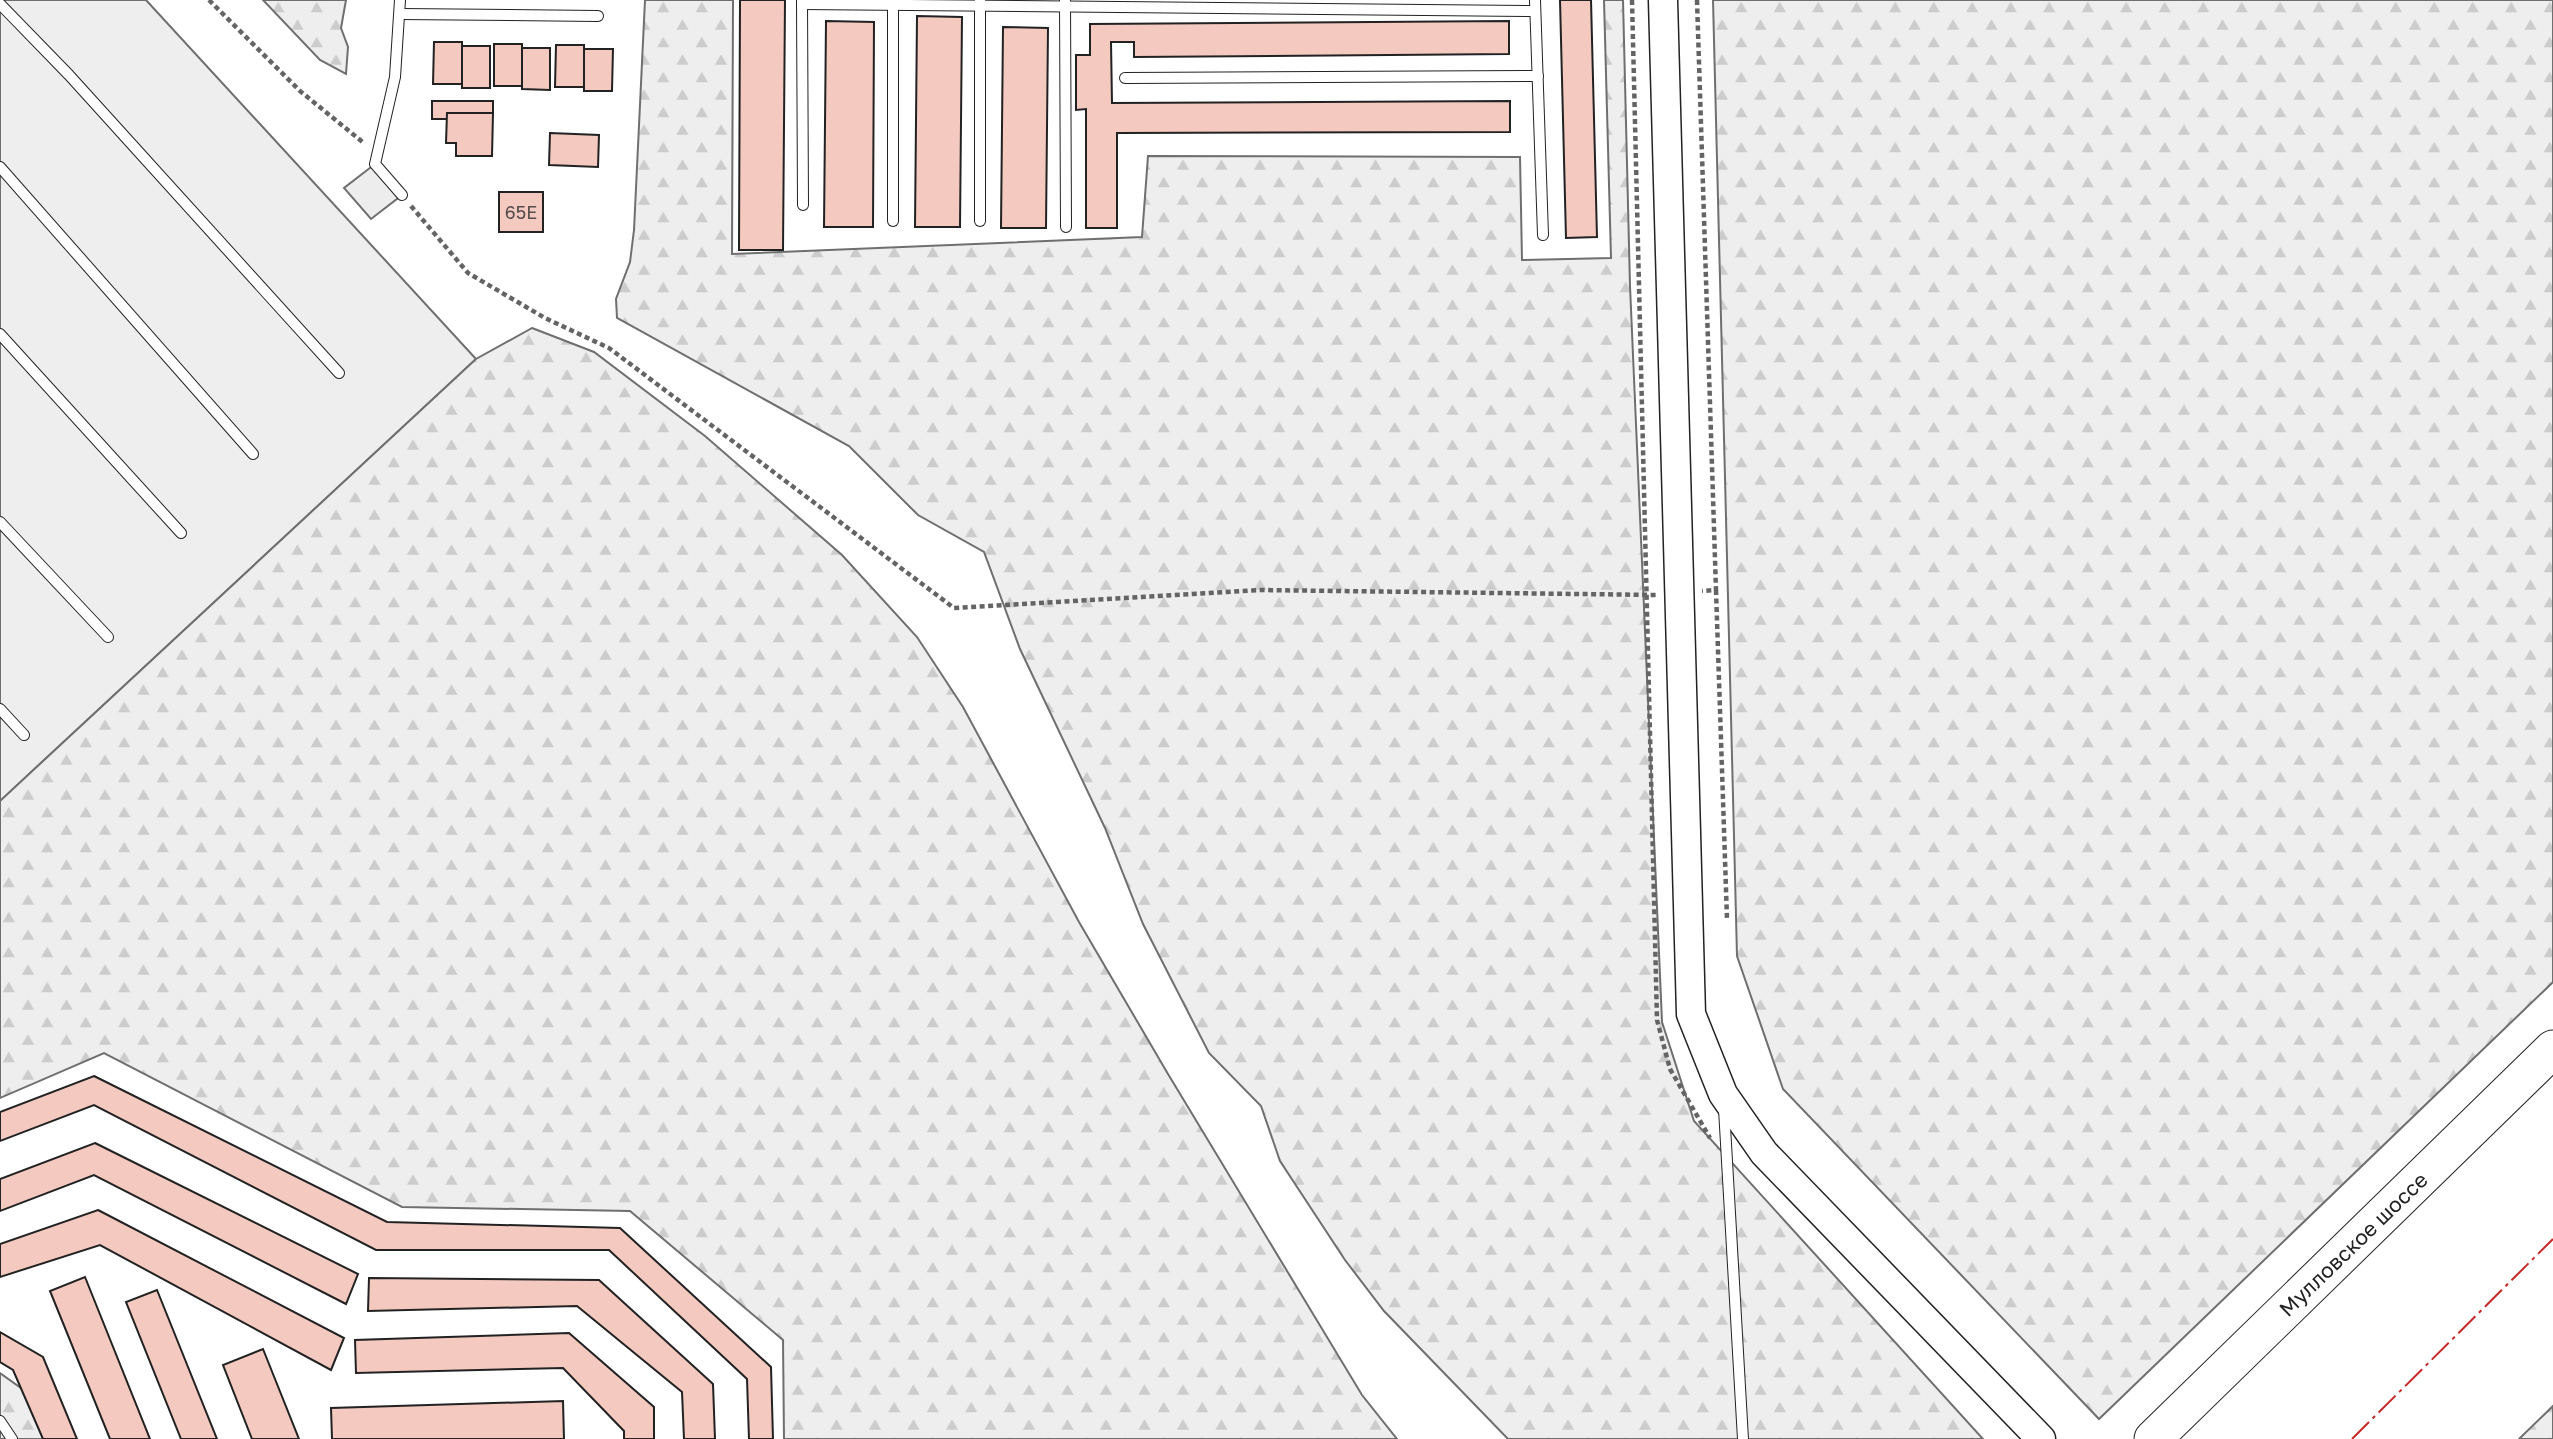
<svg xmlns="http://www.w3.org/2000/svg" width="2553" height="1439" viewBox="0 0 2553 1439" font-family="'Golos Text',sans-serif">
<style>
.green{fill:#eee;stroke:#6f6f6f;stroke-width:2}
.forest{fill:url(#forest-firs);stroke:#6f6f6f;stroke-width:2}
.parking{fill:#ededed;stroke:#6f6f6f;stroke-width:2}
.building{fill:#f3c9c0;stroke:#222;stroke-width:2}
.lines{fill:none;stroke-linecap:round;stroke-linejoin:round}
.lane-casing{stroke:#222;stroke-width:12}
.secondary-casing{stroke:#222;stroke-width:31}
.highway-casing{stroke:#222;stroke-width:39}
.path{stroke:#646464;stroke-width:4.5;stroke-dasharray:5 3.5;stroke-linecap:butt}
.lane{stroke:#fff;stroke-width:10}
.secondary{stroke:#fff;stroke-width:28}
.highway{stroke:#fff;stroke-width:37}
.power{stroke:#c62828;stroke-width:2;stroke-dasharray:24 5 3.5 5;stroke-linecap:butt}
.labels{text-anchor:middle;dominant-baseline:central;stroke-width:5;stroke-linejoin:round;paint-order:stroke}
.number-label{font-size:18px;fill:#564c4a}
.street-label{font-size:21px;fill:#222;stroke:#fff}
</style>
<defs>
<pattern id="forest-firs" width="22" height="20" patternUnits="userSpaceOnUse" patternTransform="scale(1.75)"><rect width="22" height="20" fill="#eee"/><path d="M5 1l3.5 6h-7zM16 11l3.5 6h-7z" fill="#ccc"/></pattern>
</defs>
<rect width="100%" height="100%" fill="#fff"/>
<path class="green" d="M0,0H146L476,359L0,801Z"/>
<g class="forest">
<path d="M263,0H346L341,28L348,47L346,74L320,60Z"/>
<path d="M645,0H733L732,254L1142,237L1148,156L1520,157L1522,260L1611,258L1604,0H1623L1630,286L1662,1022L1694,1121L1983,1439H1508L1384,1311L1345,1260L1280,1161L1261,1106L1209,1053L1143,924L1105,828L1020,649L984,552L918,515L849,446L617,318L616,299L630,262L634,230Z"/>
<path d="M1713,0H2553V982L2099,1419L1783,1089L1737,956Z"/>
<path d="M532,328L594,352L705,436L842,555L917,637L963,707L1079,922L1168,1074L1362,1395L1397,1439H784L783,1340L630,1211L402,1207L104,1053L0,1098V801L476,359Z"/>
<path d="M0,1373L25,1391L49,1439H0Z"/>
<path d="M2553,1406V1439H2519Z"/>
</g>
<path class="parking" d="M375,164L402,195L371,219L344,188Z"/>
<g class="building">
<path d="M740,0H785L783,250H739Z"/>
<path d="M1560,0H1591L1597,237L1566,238Z"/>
<path d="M917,16L962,17L960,227H915Z"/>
<path d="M826,21L874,22L873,227H824Z"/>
<path d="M1509,21V54L1134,57V42H1111L1112,103L1510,101V132L1117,133V228H1086V109L1076,110V55H1090V24Z"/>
<path d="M1003,27L1048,28L1046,228H1001Z"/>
<path d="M434,42H462V84H433Z"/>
<rect x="494" y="44" width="28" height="42"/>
<path d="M556,45H584V87H555Z"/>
<rect x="462" y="46" width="28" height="42"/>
<path d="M522,48H550V90L522,89Z"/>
<path d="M584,49H613L612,91H584Z"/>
<path d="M432,101H493V113H447V119H432Z"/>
<path d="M447,113H493L492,156H456V143H446Z"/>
<path d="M550,133L599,135L598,167L549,165Z"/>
<rect x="499" y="192" width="44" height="40"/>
<path d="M94,1076L387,1222L620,1228L771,1367L773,1439H749L747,1379L609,1250H376L94,1105L0,1141V1112Z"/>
<path d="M95,1143L358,1274L346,1304L94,1175L0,1211V1179Z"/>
<path d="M98,1210L344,1338L331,1370L100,1245L0,1277V1244Z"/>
<path d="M85,1277L150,1439H110L50,1291Z"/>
<path d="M369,1278L599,1280L713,1384L715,1439H684L682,1392L577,1306L368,1311Z"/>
<path d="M157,1290L217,1439H181L126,1302Z"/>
<path d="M0,1332L43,1357L77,1439H43L13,1370L0,1362Z"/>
<path d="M569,1333L654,1407V1439H624V1431L563,1368L356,1373L355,1340Z"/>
<path d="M263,1349L299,1439H252L223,1365Z"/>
<path d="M563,1401L564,1439H332L331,1408Z"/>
</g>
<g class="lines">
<g class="lane-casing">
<g id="lane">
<path d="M400,0L395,77L375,164L402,195"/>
<path d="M1535,0L1543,235"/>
<path d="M802,1L803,205"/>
<path d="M893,1V221"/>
<path d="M980,1V221"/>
<path d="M1065,1L1066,227"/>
<path d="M0,4L69,75L339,373"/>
<path d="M802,4L1535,11"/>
<path d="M400,14L598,16"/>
<path d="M1125,78L1538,76"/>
<path d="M0,167L253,454"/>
<path d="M0,334L181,533"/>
<path d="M0,522L108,637"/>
<path d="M0,709L24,735"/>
<path d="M1724,1109L1743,1439"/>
<path d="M0,1421L12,1439"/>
</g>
</g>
<g class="secondary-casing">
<path id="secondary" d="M1663,0L1691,1014L1723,1094L1764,1153L2041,1439"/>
</g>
<g class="highway-casing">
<path id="highway" d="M2153,1439L2553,1049"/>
</g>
<g class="path">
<path d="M209,0L300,91L365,144"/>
<path d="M1632,0L1657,1020L1670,1069L1710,1138"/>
<path d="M1697,0L1716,590L1702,591"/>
<path d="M411,206L468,273L545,318L609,348L954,608L1260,590L1658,595"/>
<path d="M1716,590L1727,919"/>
</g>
<use href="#lane" class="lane"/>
<use href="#secondary" class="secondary"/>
<use href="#highway" class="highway"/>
<path class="power" d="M2352,1439L2553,1239"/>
</g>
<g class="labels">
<g class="number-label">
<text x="521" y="212">65Е</text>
</g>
<g class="street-label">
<text transform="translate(2353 1244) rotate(-44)">Мулловское шоссе</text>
</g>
</g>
</svg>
